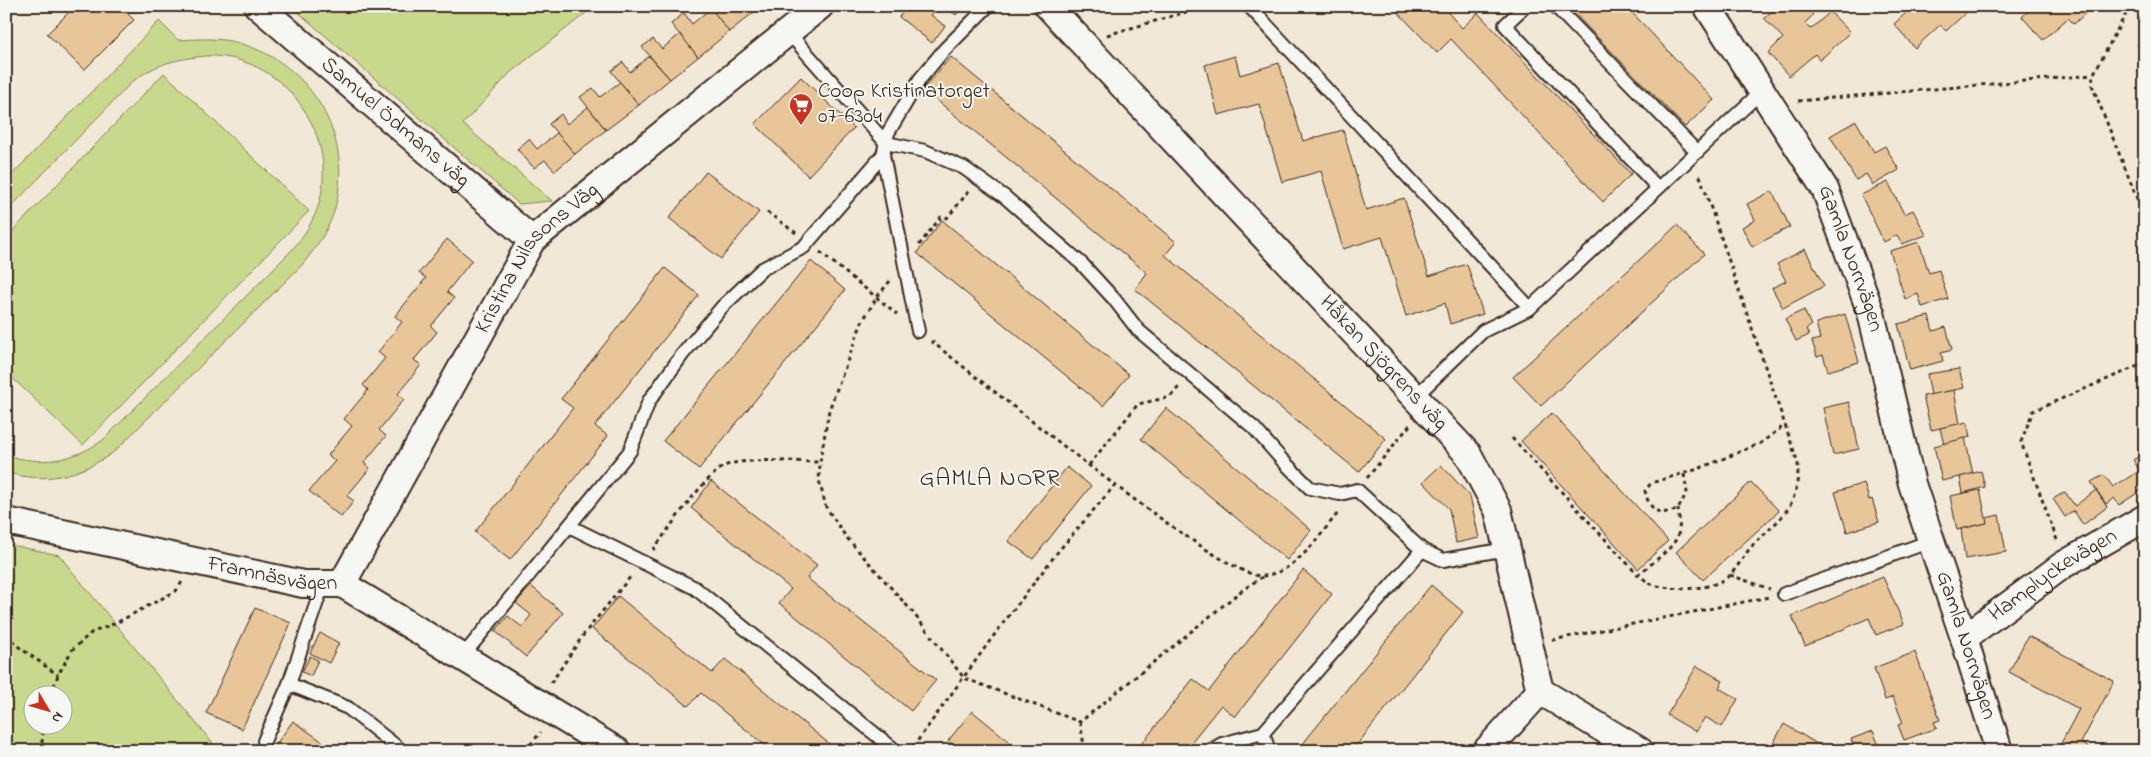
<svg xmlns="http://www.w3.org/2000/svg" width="2151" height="757" viewBox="0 0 2151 757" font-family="'Indie Flower',sans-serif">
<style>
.green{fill:#c8d98d;stroke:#828256;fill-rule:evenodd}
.building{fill:#e8c699;stroke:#3b2a1e}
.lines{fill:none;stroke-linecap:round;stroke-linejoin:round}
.lane-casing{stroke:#3b2a1e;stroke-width:16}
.street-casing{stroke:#3b2a1e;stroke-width:30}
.path{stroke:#3b2a1e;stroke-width:3;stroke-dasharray:4 4;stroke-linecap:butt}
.lane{stroke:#f6f6f2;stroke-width:12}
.street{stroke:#f6f6f2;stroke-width:26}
.labels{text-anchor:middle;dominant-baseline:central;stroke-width:4;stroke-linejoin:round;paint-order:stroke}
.poi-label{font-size:22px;fill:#3b2a1e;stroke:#f6f6f2;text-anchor:start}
.street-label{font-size:22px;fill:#3b2a1e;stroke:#f6f6f2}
.neighbourhood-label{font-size:24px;letter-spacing:1px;fill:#3b2a1e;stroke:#f6f6f2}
</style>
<rect width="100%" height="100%" fill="#f2e8d7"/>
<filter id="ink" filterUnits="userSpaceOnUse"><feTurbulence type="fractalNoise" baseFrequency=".02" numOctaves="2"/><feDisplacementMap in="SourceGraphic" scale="10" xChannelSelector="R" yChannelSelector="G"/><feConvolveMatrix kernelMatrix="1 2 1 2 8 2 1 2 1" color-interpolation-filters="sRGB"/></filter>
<g filter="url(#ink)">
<g class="green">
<path d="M291,6H595L511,72L463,124L552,201L519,204Z"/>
<path d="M159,21L178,40C199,39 221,37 242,44C310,64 353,135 336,204C331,227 317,246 303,264L114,452C81,475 45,485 6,472V455C42,466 73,461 103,440L290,252C303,237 315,220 320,200C337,132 285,60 215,56C209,55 202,57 196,57C169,61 155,65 133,81L6,212V181Z"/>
<path d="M164,73L309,211L83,445L6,372V238Z"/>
<path d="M6,544L59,555L219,751H6ZM62,694V724H32V694Z"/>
</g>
<g class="building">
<path d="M75,6H120L134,20L84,70L47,34Z"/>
<path d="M709,6H749L754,12L729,32Z"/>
<path d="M907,6H938L931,15L945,26L932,43L899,17Z"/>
<path d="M945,6H962L956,15Z"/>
<path d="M1154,6H1175L1156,12Z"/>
<path d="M1392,6H1442L1462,28L1478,13L1631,174L1603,202L1451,39L1437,53Z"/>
<path d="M1567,6H1626L1714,100L1685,127Z"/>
<path d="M1778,6H1804L1813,15L1805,23L1811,29L1830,12L1850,32L1820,60L1815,54L1789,76L1768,53L1783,38L1764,18Z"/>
<path d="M1905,6H1973L1946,31L1940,25L1915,48L1894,24L1909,10Z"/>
<path d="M2033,6H2093L2074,24L2068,18L2043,40L2022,17Z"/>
<path d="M711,8L729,32L698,57L671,24L684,13L692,24Z"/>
<path d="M680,34L698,57L670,79L642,47L653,39L662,49Z"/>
<path d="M2145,37V52L2137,44Z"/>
<path d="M649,56L670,79L639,105L611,71L623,62L630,72Z"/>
<path d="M1235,56L1240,75L1279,63L1303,141L1343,130L1366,210L1404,198L1429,276L1467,264L1483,314L1450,324L1445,303L1406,316L1382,237L1343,249L1321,171L1282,182L1259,104L1218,115L1205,65Z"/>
<path d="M951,57L1176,242L1165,255L1386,439L1359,472L1135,289L1147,273L923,89Z"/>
<path d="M801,77L854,128L808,176L755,124Z"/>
<path d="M620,82L639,105L606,130L580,97L593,88L600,97Z"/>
<path d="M588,107L606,130L575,154L549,124L561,114L567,124Z"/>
<path d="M1856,121L1874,152L1885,146L1899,170L1873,185L1866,174L1856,180L1830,136Z"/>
<path d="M557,133L575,154L555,171L545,160L534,168L517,149L529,139L537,149Z"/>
<path d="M706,172L759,212L721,259L669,218Z"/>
<path d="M1888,182L1904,214L1913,210L1926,235L1902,244L1897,235L1884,242L1861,195Z"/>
<path d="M1772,191L1790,227L1752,247L1742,227L1755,220L1747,204Z"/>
<path d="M942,220L1129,375L1103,406L917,253Z"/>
<path d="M1677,225L1704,254L1541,406L1513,377Z"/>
<path d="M447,239L472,260L447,292L454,298L431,326L437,332L414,360L421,365L398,394L404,399L379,430L386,436L364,463L370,468L347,496L354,501L341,517L309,491L335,461L328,455L352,426L344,419L368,390L363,385L385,358L378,352L402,322L395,316L426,278L419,273Z"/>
<path d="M1919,242L1929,273L1939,270L1948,299L1922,307L1918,294L1905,299L1890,251Z"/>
<path d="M1805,249L1824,286L1783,308L1772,288L1786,281L1777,264Z"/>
<path d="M811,261L845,290L699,469L663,441Z"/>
<path d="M665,268L699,295L595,426L608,436L510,560L475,532L573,408L561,399Z"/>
<path d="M1804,310L1811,326L1806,329L1809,335L1796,341L1785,319Z"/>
<path d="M1845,314L1859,362L1828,371L1823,355L1817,357L1812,341L1820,339L1816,323Z"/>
<path d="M1929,316L1933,331L1946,327L1952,350L1941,353L1943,361L1910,370L1898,324Z"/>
<path d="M1959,369L1964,388L1931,395L1927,374Z"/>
<path d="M1954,390L1960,424L1931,430L1923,396Z"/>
<path d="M1849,402L1859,449L1833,455L1823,408Z"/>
<path d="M1166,408L1311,530L1287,560L1141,439Z"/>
<path d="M1552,413L1668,541L1638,569L1521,441Z"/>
<path d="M1967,422L1970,437L1944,445L1940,428Z"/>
<path d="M1965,438L1973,474L1942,481L1934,446Z"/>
<path d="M2145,452V479L2133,460Z"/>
<path d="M1441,465L1470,496L1479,538L1456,543L1449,509L1423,482Z"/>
<path d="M1067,467L1091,486L1033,559L1008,541Z"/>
<path d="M1981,471L1985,487L1963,493L1960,477Z"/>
<path d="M2139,471L2145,479V488L2119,505L2114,498L2106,504L2091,482L2104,475L2113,487Z"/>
<path d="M711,481L817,565L807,578L936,680L911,711L779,603L791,589L691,508Z"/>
<path d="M1751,482L1779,511L1703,580L1676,552Z"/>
<path d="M1864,483L1869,500L1872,499L1879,522L1847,532L1835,492Z"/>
<path d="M1980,490L1987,523L1957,530L1950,496Z"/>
<path d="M2096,490L2107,507L2083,525L2074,511L2065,517L2053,499L2065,492L2075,506Z"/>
<path d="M1999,515L2006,552L1965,559L1961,529L1987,523L1986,518Z"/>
<path d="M1303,570L1332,594L1235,717L1221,705L1184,751H1136L1193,679L1209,691Z"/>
<path d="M1883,577L1904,624L1876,635L1869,618L1805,646L1792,616Z"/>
<path d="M1431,585L1463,612L1352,751H1297Z"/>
<path d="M531,586L563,613L526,657L495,631L508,616L522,627L531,615L516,603Z"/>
<path d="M618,596L712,673L725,659L838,751H772L701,693L688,706L592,629Z"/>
<path d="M255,608L291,623L242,729L206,713Z"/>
<path d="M320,633L339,643L329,663L310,653Z"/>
<path d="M2028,636L2114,681L2081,743L2095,751H2057L2079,709L2009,672Z"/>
<path d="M1915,652L1940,720L1934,722L1937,728L1904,740L1898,725L1903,723L1893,697L1885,700L1874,668Z"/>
<path d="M310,656L318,660L311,676L302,672Z"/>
<path d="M1697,666L1723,681L1719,688L1738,699L1722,727L1705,717L1696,732L1667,715Z"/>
<path d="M972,711L1021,751H960L948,741Z"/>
<path d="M293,721L336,751H271Z"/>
<path d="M1784,724L1829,751H1769Z"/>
<path d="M1873,731L1881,751H1856L1851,739Z"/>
</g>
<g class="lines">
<g class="lane-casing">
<g id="lane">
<path d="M1249,6L1530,308"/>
<path d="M1525,6L1505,25L1658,188"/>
<path d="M1555,6L1697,152"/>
<path d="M788,32L886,143L925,151L964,168L1005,197L1082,264L1114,299L1138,330L1254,428L1283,461L1310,488L1340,494L1357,490L1422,550L1443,560L1507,549"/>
<path d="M883,155L918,331"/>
<path d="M1415,397L1483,331L1530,308L1762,91"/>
<path d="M569,526L695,588L896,751"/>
<path d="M1784,594L1931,541"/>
<path d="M462,657L630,451L649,401L682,355L722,307L762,269L804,247L808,242L883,155L888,133L920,79L944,50L988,6"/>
<path d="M289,684L348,708L402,751"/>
<path d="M264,741L289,684L323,584"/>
<path d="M1210,751L1222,744L1263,733"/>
<path d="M1269,751L1263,733L1422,550"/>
</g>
</g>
<g class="street-casing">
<g id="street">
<path id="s1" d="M258,6L532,240"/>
<path id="s2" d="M1048,6L1468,454L1498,510L1540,691L1640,751"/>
<path id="s3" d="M1707,6L1825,189L1871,313L1912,484L1964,638L1999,751"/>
<path id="s4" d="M6,521L303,584H342L617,751"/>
<path id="s5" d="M342,584L532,240L820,6"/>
<path id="s6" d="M1964,638L2063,565L2145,518"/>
<path d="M1486,751L1540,691"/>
</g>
</g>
<g class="path">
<path d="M2130,6L2093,75L2092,85L2145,219"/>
<path d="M1107,35L1207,6"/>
<path d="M1798,101L2093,75"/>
<path d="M767,212L796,233"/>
<path d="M919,245L941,217L947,218L969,191"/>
<path d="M820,252L897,314"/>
<path d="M890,281L877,297L862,322L829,410L820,462L819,480L826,507L846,537L910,609L964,678L1080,722L1241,591L1262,577"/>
<path d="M931,341C976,376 1225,581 1263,576C1298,572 1318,536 1339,512"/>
<path d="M1512,438L1638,575C1643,578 1648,583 1654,585C1675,591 1715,591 1731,574C1739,565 1744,555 1752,546C1782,516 1799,509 1798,463L1699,173"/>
<path d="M1089,465L1138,404L1170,397L1179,387"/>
<path d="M1684,474L1687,492L1678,509C1659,517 1649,510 1645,491L1651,483L1698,469L1761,443L1785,425"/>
<path d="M1367,478L1410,425"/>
<path d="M2057,540L2021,442L2033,411L2145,363"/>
<path d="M653,550C669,529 703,477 725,466C741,457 798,462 820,462"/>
<path d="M1638,575C1649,565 1672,550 1677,537C1681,529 1679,518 1678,509"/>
<path d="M1730,575L1770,589"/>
<path d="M6,635L19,647L58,675"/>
<path d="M1552,640L1769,597"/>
<path d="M551,683L584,634L631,576"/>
<path d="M51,694L58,675L72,650L91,633L116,623L176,591L182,582"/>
<path d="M1080,722L1085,751"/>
<path d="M913,747L992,638L1056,554L1115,485"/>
<path d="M41,751L44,724"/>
<path d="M244,751L249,746"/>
<path d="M525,751L541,732"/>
</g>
<use href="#lane" class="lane"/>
<use href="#street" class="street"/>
</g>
</g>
<defs>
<g id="supermarket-pin" transform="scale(1.25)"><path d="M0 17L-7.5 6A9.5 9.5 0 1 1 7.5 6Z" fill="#c8321e" stroke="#f6f6f2"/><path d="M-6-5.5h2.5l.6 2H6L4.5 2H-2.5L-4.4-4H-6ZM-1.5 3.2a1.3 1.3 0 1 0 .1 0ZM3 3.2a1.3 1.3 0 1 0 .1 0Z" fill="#fff"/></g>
</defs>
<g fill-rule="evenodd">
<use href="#supermarket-pin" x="801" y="105"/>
</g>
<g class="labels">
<g class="poi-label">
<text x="818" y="92">Coop Kristinatorget<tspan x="818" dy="25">07-6304</tspan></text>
</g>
<g class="street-label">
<text stroke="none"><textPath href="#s1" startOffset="180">Samuel Ödmans väg</textPath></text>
<text stroke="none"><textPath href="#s5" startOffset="382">Kristina Nilssons Väg</textPath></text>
<text stroke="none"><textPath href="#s3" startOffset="292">Gamla Norrvägen</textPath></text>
<text stroke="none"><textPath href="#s2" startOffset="490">Håkan Sjögrens väg</textPath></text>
<text stroke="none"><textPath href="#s4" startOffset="272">Framnäsvägen</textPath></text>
<text stroke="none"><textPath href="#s6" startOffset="109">Hamplyckevägen</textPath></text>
<text stroke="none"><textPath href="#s3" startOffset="696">Gamla Norrvägen</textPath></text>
</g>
<g class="neighbourhood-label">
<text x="990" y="479">GAMLA NORR</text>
</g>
</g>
<rect width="2151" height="757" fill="none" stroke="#f6f6f2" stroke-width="25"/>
<rect x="12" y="12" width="2126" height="732" fill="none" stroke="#3b2a1e" stroke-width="2" filter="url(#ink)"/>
<g transform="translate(48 710) rotate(128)"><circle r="24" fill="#f6f6f2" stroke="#aba49d"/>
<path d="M0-4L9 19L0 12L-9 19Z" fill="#c8321e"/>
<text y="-8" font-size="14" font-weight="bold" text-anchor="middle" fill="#3b2a1e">N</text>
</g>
</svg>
